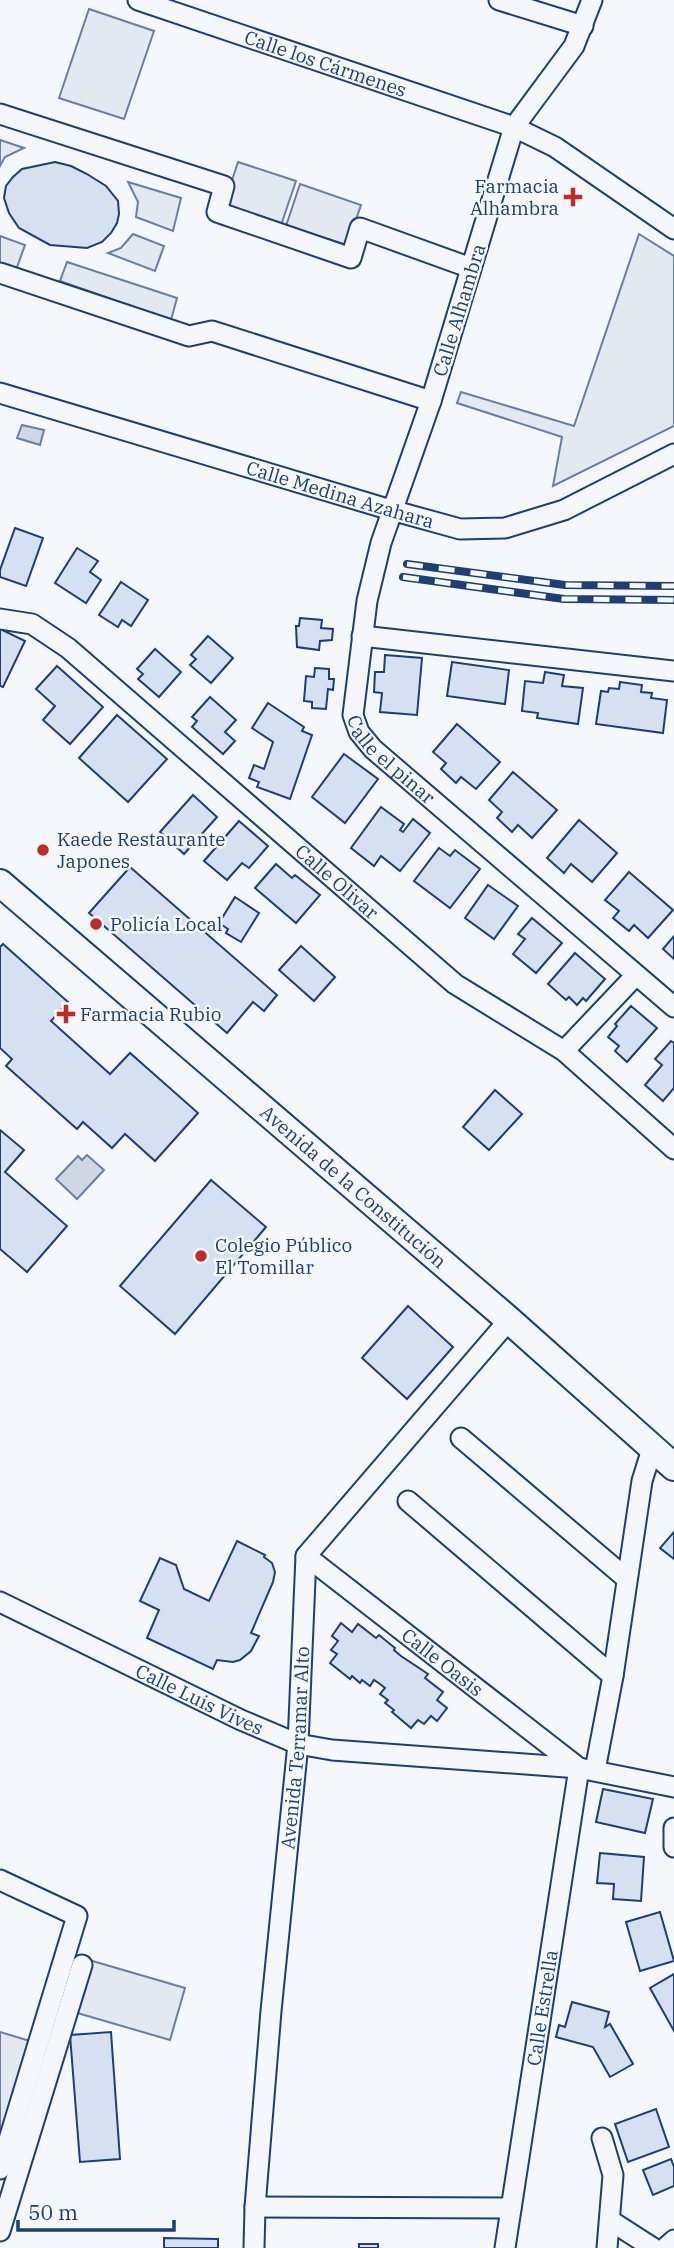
<svg xmlns="http://www.w3.org/2000/svg" width="674" height="2248" viewBox="0 0 674 2248" font-family="'IBM Plex Serif',serif">
<style>
.green{fill:#e3e9f0;stroke:#687fa3;stroke-width:2}
.water{fill:#cfd7e4;stroke:#687fa3;stroke-width:2}
.building{fill:#d5e0f0;stroke:#1d3f73;stroke-width:2}
.lines{fill:none;stroke-linecap:round;stroke-linejoin:round}
.street-casing{stroke:#1d3f73;stroke-width:23}
.secondary-casing{stroke:#1d3f73;stroke-width:30}
.street{stroke:#f4f7fb;stroke-width:19}
.secondary{stroke:#f4f7fb;stroke-width:26}
.rail-casing{stroke:#1d3f73;stroke-width:8}
.rail{stroke:#f4f7fb;stroke-width:5;stroke-dasharray:16;stroke-linecap:butt}
.poi-dot{fill:#c62828;stroke:#f4f7fb;stroke-width:2.5}
.labels{text-anchor:middle;dominant-baseline:central;stroke-width:5;stroke-linejoin:round;paint-order:stroke}
.street-label{font-size:19px;fill:#1d3f73;stroke:#f4f7fb}
.poi-label{font-size:19px;fill:#1d3f73;stroke:#f4f7fb;text-anchor:start}
</style>
<rect width="100%" height="100%" fill="#f4f7fb"/>
<g class="green">
<path d="M89,9L154,31L124,119L59,98Z"/>
<path d="M0,140L24,148L5,157L0,166Z"/>
<path d="M238,162L296,181L280,228L223,208Z"/>
<path d="M128,182L181,198L173,231L136,217L138,202Z"/>
<path d="M300,184L361,205L347,245L286,226Z"/>
<path d="M133,234L164,246L155,271L108,253L121,248Z"/>
<path d="M639,234L674,256V426L553,486L562,437L457,403L461,392L574,426Z"/>
<path d="M0,236L25,245L16,270L0,264Z"/>
<path d="M67,262L177,298L171,320L60,281Z"/>
<path d="M89,1960L185,1988L170,2040L74,2012Z"/>
<path d="M0,2032L30,2041L0,2136Z"/>
</g>
<g class="water">
<path d="M22,425L44,430L40,445L17,438Z"/>
<path d="M87,1155L104,1170L77,1199L56,1179L78,1156L82,1160Z"/>
</g>
<g class="building">
<path d="M55,162L71,166L87,174L106,186L118,201L119,214L117,223L111,233L102,242L87,248L50,245L19,228L9,213L4,198L6,186L13,177L22,169Z"/>
<path d="M15,528L43,538L26,586L0,577V570Z"/>
<path d="M77,548L98,561L90,572L101,580L86,603L55,583Z"/>
<path d="M121,582L148,600L131,626L122,620L118,627L99,615Z"/>
<path d="M300,618L322,620L321,628L333,629L332,640L320,641L319,650L297,647L296,626H299Z"/>
<path d="M0,629L25,641L3,687L0,686Z"/>
<path d="M208,636L233,658L211,683L190,665L196,659L191,655Z"/>
<path d="M155,649L181,672L159,697L138,679L143,674L137,669Z"/>
<path d="M385,655L422,658L417,715L380,712L382,693L374,692L375,672H384Z"/>
<path d="M452,662L509,670L505,704L447,696Z"/>
<path d="M57,666L103,707L70,744L43,720L55,706L36,689Z"/>
<path d="M315,668L329,669V679H334L333,690L328,689L326,709L312,708V702L304,701L306,676L314,677Z"/>
<path d="M545,672L564,675L562,686L583,688L578,724L537,718L538,713L522,711L525,681L543,683Z"/>
<path d="M620,682L642,685L641,692L652,693L651,698L667,700L663,733L596,724L601,691L608,692L609,688L619,689Z"/>
<path d="M210,697L236,720L225,732L235,741L223,754L192,727L197,721L192,717Z"/>
<path d="M268,703L304,727L302,731L312,735L290,799L257,787L259,782L249,778L254,765L264,769L273,742L252,728Z"/>
<path d="M117,715L167,759L128,802L79,758Z"/>
<path d="M457,724L500,762L476,789L461,777L456,783L441,769L446,763L433,752Z"/>
<path d="M344,754L378,779L345,823L312,797Z"/>
<path d="M513,772L557,810L532,838L518,825L512,832L497,818L502,812L489,800Z"/>
<path d="M193,795L217,817L184,854L160,832Z"/>
<path d="M381,807L404,824L400,830L403,832L413,819L430,833L400,871L381,856L374,866L351,848Z"/>
<path d="M579,820L617,853L592,882L571,864L564,873L547,858Z"/>
<path d="M239,821L268,846L249,868L242,863L227,880L204,861Z"/>
<path d="M439,848L450,856L455,850L480,869L450,908L414,881Z"/>
<path d="M276,864L292,878L295,875L320,895L296,923L255,888Z"/>
<path d="M130,867L277,995L264,1011L253,1002L227,1033L89,913Z"/>
<path d="M629,872L673,910L648,938L634,925L629,931L613,918L619,911L605,900Z"/>
<path d="M488,885L518,906L494,939L465,918Z"/>
<path d="M235,897L259,913L241,942L226,933L228,929L219,923Z"/>
<path d="M532,918L562,943L536,973L513,954L525,939L518,934Z"/>
<path d="M674,936V959L663,949Z"/>
<path d="M3,944L68,1002L51,1021L110,1074L130,1053L198,1113L155,1161L125,1134L112,1148L83,1122L77,1129L6,1066L12,1059L0,1048V947Z"/>
<path d="M301,946L335,977L314,1001L279,970Z"/>
<path d="M575,953L605,979L586,1001L583,998L577,1005L569,997L566,1000L548,984Z"/>
<path d="M631,1006L657,1028L627,1062L615,1051L619,1046L608,1037L617,1026L615,1024Z"/>
<path d="M671,1041L674,1043V1088L663,1101L645,1085L662,1065L655,1059Z"/>
<path d="M495,1090L522,1114L489,1150L463,1127Z"/>
<path d="M0,1130L24,1150L5,1172L67,1226L27,1272L0,1249Z"/>
<path d="M211,1180L266,1227L175,1334L120,1286Z"/>
<path d="M408,1306L453,1347L407,1399L362,1358Z"/>
<path d="M674,1532V1559L660,1548Z"/>
<path d="M237,1541L265,1555L264,1557L272,1563L275,1572L273,1582L251,1633L259,1636L251,1651L240,1660L233,1662L217,1660L213,1669L147,1638L159,1610L140,1601L160,1558L176,1565L184,1589L209,1601Z"/>
<path d="M341,1623L352,1632L358,1624L376,1638L379,1635L395,1648L394,1650L401,1656L428,1674L425,1678L443,1692L437,1700L447,1708L437,1721L431,1716L424,1724L418,1720L411,1728L392,1712L394,1710L385,1703L388,1700L380,1694L385,1688L380,1684L374,1680L370,1686L362,1680L360,1683L352,1676L350,1679L330,1663L337,1654L331,1650L338,1641L332,1636Z"/>
<path d="M603,1789L653,1799L645,1833L596,1822Z"/>
<path d="M600,1853L644,1857L641,1901L613,1899L614,1884L597,1883Z"/>
<path d="M660,1912L674,1961L640,1971L626,1922Z"/>
<path d="M674,1974V2031L650,1988Z"/>
<path d="M572,2002L609,2012L605,2027L610,2024L633,2064L610,2077L593,2047L556,2037L559,2025L565,2027Z"/>
<path d="M111,2032L120,2159L80,2162L70,2035Z"/>
<path d="M656,2109L669,2147L628,2162L615,2124Z"/>
<path d="M671,2159L674,2167V2186L653,2195L643,2170Z"/>
<path d="M164,2238L218,2239V2248H164Z"/>
<rect x="359" y="2244" width="19" height="4"/>
</g>
<g class="lines">
<g class="street-casing">
<g id="street">
<path id="s1" d="M138,0L514,127L555,147L674,229"/>
<path d="M499,0L583,26"/>
<path id="s2" d="M592,0L574,46L514,127L431,401L381,543L367,601L353,715L359,732L373,749L674,1007"/>
<path d="M0,114L224,186L217,212L351,258L360,228L471,268"/>
<path d="M0,273L189,336L212,331L431,401"/>
<path id="s3" d="M0,393L391,510L460,529L505,528L564,510L674,454"/>
<path id="s4" d="M0,619L32,624L68,648L455,984L564,1051L674,1149"/>
<path d="M362,636L674,671"/>
<path d="M564,1051L636,975"/>
<path d="M461,1438L627,1579"/>
<path d="M408,1501L613,1676"/>
<path id="s5" d="M306,1556L579,1768"/>
<path id="s6" d="M0,1602L241,1720L298,1744L332,1750L579,1768L674,1787"/>
<path d="M595,1770L613,1676L642,1481L652,1449"/>
<path d="M674,1828V1847"/>
<path d="M0,1880L77,1916L0,2169"/>
<path d="M602,2138L613,2175L607,2248"/>
<path d="M255,2207L511,2208"/>
<path d="M611,2221L653,2248"/>
<path d="M0,2231L82,1965"/>
<path id="s7" d="M254,2248L255,2207L271,2011L298,1744L306,1556L509,1320"/>
<path id="s8" d="M505,2248L579,1768"/>
<path d="M665,2248L674,2240"/>
</g>
</g>
<g class="secondary-casing">
<g id="secondary">
<path id="s9" d="M0,883L509,1320L674,1467"/>
</g>
</g>
<use href="#street" class="street"/>
<use href="#secondary" class="secondary"/>
<g class="rail-casing">
<g id="rail">
<path d="M407,564L565,585L674,586"/>
<path d="M403,577L564,599L674,600"/>
</g>
</g>
<use href="#rail" class="rail"/>
</g>
<g class="poi-dot">
<path d="M569.5 186.5h7v7h7v7h-7v7h-7v-7h-7v-7h7z"/>
<circle cx="43" cy="850" r="7"/>
<circle cx="96" cy="924" r="7"/>
<path d="M62.5 1003.5h7v7h7v7h-7v7h-7v-7h-7v-7h7z"/>
<circle cx="201" cy="1256" r="7"/>
</g>
<g class="labels">
<g class="street-label">
<text stroke="none"><textPath href="#s1" startOffset="198">Calle los Cármenes</textPath></text>
<text transform="translate(459 310) rotate(-73)">Calle Alhambra</text>
<text stroke="none"><textPath href="#s3" startOffset="355">Calle Medina Azahara</textPath></text>
<text stroke="none"><textPath href="#s2" startOffset="821">Calle el pinar</textPath></text>
<text stroke="none"><textPath href="#s4" startOffset="432">Calle Olivar</textPath></text>
<text stroke="none"><textPath href="#s9" startOffset="466">Avenida de la Constitución</textPath></text>
<text stroke="none"><textPath href="#s5" startOffset="173">Calle Oasis</textPath></text>
<text stroke="none"><textPath href="#s6" startOffset="222">Calle Luis Vives</textPath></text>
<text stroke="none"><textPath href="#s7" startOffset="502">Avenida Terramar Alto</textPath></text>
<text stroke="none"><textPath href="#s8" startOffset="243">Calle Estrella</textPath></text>
</g>
<g class="poi-label">
<text x="559" y="186" text-anchor="end">Farmacia<tspan x="559" dy="22">Alhambra</tspan></text>
<text x="57" y="839">Kaede Restaurante<tspan x="57" dy="22">Japones</tspan></text>
<text x="110" y="924">Policía Local</text>
<text x="80" y="1014">Farmacia Rubio</text>
<text x="215" y="1245">Colegio Público<tspan x="215" dy="22">El Tomillar</tspan></text>
</g>
</g>
<path d="M18 2220v10h156v-10" fill="none" stroke="#1d3f73" stroke-width="3.5"/>
<text x="28" y="2220" font-size="21" fill="#1d3f73" stroke="#f4f7fb" stroke-width="5" paint-order="stroke">50 m</text>
</svg>
